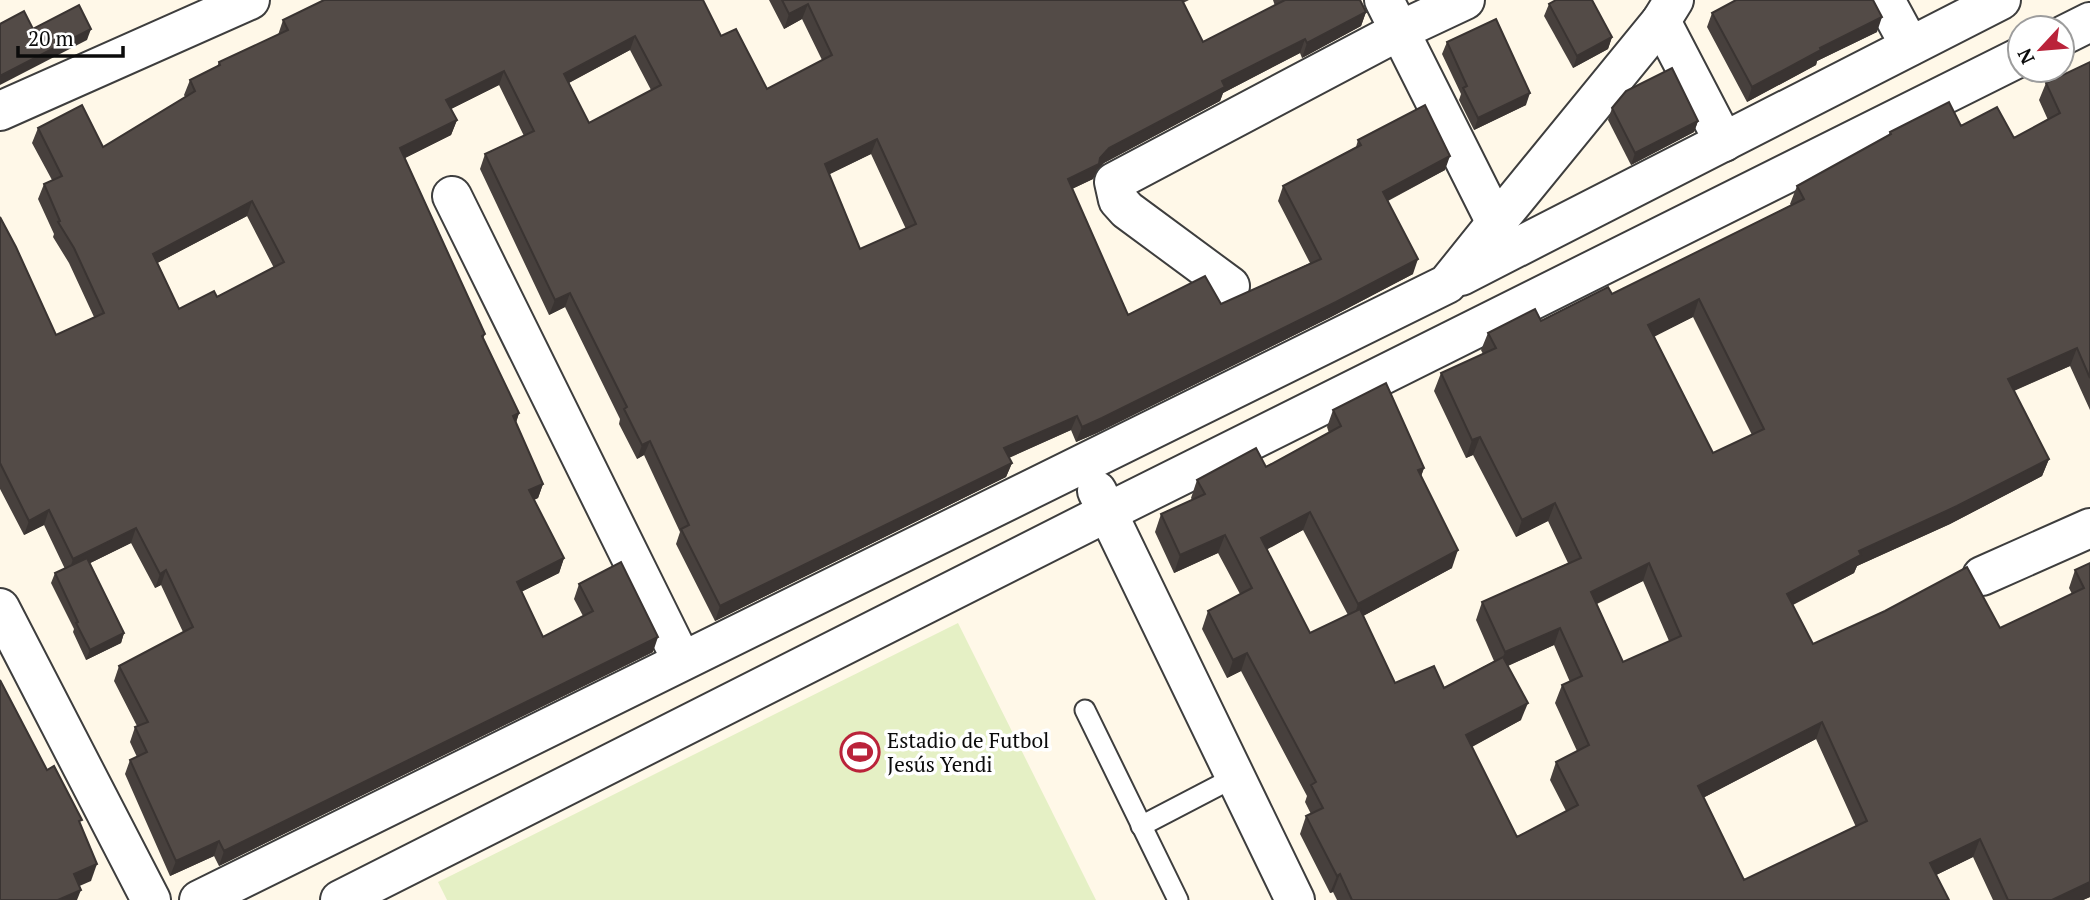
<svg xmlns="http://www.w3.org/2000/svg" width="2090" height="900" viewBox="0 0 2090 900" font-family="'PT Serif',serif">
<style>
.pitch{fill:#e5f0c5}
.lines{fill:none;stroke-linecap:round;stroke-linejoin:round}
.service-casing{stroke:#3e3e3e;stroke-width:23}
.minor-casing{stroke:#3e3e3e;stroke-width:42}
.service{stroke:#fff;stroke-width:19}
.minor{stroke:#fff;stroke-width:38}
.wall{fill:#47403d;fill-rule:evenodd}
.shaded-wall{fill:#3a3432}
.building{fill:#534b47;stroke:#3a3432;stroke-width:2;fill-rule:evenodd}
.labels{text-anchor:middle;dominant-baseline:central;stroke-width:7;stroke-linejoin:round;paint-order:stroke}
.poi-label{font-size:21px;fill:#0b0b0b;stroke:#fff;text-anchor:start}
</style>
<rect width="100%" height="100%" fill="#fff8e8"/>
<path class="pitch" d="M958,623L1096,900H447L438,882Z"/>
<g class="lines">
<g class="service-casing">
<g id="service">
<path d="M1085,710L1178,900"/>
<path d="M1141,826L1235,777"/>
</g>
</g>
<g class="minor-casing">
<g id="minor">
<path d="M1384,0L1496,223L1661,21L1674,0"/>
<path d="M1885,0L1910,46"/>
<path d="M1661,21L1724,142"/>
<path d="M2062,36L2090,22"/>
<path d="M0,111L250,0"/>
<path d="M452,196L682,661"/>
<path d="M1461,276L2001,0"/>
<path d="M1230,286L1127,210L1118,200L1114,182L1399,31L1465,0"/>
<path d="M1097,491L1295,900"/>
<path d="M1982,576L2090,528"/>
<path d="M0,608L151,900"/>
<path d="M199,900L1447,284L1496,223"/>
<path d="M340,900L1108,512L2020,57"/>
</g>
</g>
<use href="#service" class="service"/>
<use href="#minor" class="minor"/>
</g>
<g class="wall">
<path d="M769,0H1189L1183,3L1203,42L1275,6L1273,0H1360L1366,12L1361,26L1302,58L1300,53L1223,93L1220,101L1104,163L1097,170L1093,179L1072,189L1128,315L1221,304L1310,263L1278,201L1283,186L1356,147L1358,140L1445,170L1388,201L1413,274L1331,317L1097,433L1076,442L1071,430L1009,458L1012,463L1006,477L715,621L676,544L680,532L644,455L637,459L619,424L620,419L565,307L549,315L480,169L485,154L524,136L499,85L451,109L457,120L451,135L405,158L485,334L483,339L519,413L516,423L543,484L538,498L534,500L564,558L559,573L521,592L543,637L583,616L574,599L579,584L653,652L219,866L214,856L170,876L125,774L130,760L137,757L130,742L135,727L137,726L114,681L119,666L183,632L161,585L155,588L131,543L90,563L124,633L121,643L86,660L73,632L74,629L51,583L55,573L65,569L44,525L24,535L0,489V217L56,335L94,317L69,263L53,237L54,234L38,199L44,184L52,180L32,143L38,128L103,147L185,97L184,95L190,80L217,67L219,62L278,35L283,20L721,36L767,89L822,60L802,19L784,29ZM630,50L651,90L589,123L569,83ZM871,154L906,229L860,249L829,174ZM247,216L274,268L217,297L179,309L157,263Z"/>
<path d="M1549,4L1612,37L1608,49L1573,68L1544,16Z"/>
<path d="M1712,13L1877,32L1817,61L1816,65L1747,102L1707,27Z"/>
<path d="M1447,42L1526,105L1474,130L1459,100L1461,94L1442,54Z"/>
<path d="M2090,62V410L2070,366L2014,391L2049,459L2042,476L1950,524L1857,566L1854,573L1793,605L1813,644L2000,628L2072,594L2069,588L2075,570L2090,563V897L2083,900H1993L1973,857L1936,875L1949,900H1337L1333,892L1330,893L1300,834L1306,816L1311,814L1305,802L1307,796L1241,671L1227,678L1202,629L1208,611L1240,594L1218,553L1174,573L1155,532L1161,514L1192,500L1191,498L1197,480L1266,467L1329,433L1327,427L1333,410L1424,468L1421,476L1452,568L1363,616L1395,683L1444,688L1494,661L1476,620L1482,602L1568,563L1548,521L1516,537L1473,455L1466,458L1434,391L1441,373L1483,354L1481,350L1488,333L1541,321L1612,294L1791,205L1790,204L1797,186L1888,136L1890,132L1961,126L2014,138L2048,120L2039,100L2046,83ZM1693,317L1752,435L1713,453L1654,336ZM1303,530L1348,615L1310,633L1267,549ZM1643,581L1669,641L1623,662L1597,604ZM1554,645L1570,682L1562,685L1555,703L1577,751L1556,762L1550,780L1566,811L1517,837L1472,747L1521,720L1508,666ZM1816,739L1856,827L1744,880L1703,798Z"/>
<path d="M1612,108L1698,121L1694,132L1631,165L1608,120Z"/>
</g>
<g class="shaded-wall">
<path d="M808,4L802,19L784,29L789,14Z"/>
<path d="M1366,12L1361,26L1302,58L1307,43Z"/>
<path d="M1882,17L1877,32L1817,61L1816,65L1747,102L1752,87L1820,48Z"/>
<path d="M91,29L87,40L0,85V76Z"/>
<path d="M635,36L630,50L559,88L564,74Z"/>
<path d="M1612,37L1608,49L1573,68L1577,56Z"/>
<path d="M1305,39L1300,53L1223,93L1220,101L1104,163L1097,170L1093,179L1063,193L1068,179L1100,158L1109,148L1222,81Z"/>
<path d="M504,71L499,85L441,114L446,100Z"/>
<path d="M1530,93L1526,105L1474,130L1478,118Z"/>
<path d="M457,120L451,135L395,163L400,148Z"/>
<path d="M1698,121L1694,132L1631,165L1635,153Z"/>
<path d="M877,139L871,154L820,179L825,164Z"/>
<path d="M1450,156L1445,170L1377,206L1383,192Z"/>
<path d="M252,201L247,216L148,268L153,254Z"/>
<path d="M1418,259L1413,274L1331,317L1097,433L1076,442L1082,427Z"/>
<path d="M570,293L565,307L549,315L555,300Z"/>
<path d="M1699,299L1693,317L1642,343L1648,325Z"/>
<path d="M2077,348L2070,366L2001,396L2008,379Z"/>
<path d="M519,413L514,428L513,416Z"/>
<path d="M1077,416L1071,430L999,462L1004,448Z"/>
<path d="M1480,437L1473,455L1466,458L1472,440Z"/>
<path d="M650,441L644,455L637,459L642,445Z"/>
<path d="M2049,459L2042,476L1950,524L1857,566L1854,573L1780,611L1787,594L1859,551Z"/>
<path d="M1012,463L1006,477L715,621L720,606Z"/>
<path d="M1424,468L1418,485V470Z"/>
<path d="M543,484L538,498L524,504L529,490Z"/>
<path d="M1555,503L1548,521L1516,537L1522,520Z"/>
<path d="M49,510L44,525L24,535L29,521Z"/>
<path d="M1310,512L1303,530L1255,556L1261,538Z"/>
<path d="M136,528L131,543L68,574L73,559Z"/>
<path d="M1225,535L1218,553L1174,573L1180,555Z"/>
<path d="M1458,550L1452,568L1352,622L1358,604Z"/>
<path d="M564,558L559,573L511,597L517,582Z"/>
<path d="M1649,563L1643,581L1585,609L1591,592Z"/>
<path d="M166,570L161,585L155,588L160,574Z"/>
<path d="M1560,628L1554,645L1498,670L1505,652Z"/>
<path d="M124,633L121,643L86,660L90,650Z"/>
<path d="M658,637L653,652L219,866L224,851Z"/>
<path d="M1247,653L1241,671L1227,678L1233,660Z"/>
<path d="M1528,703L1521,720L1460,753L1466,735Z"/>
<path d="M1822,722L1816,739L1691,804L1698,786Z"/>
<path d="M1980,839L1973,857L1924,881L1930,863Z"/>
<path d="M219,841L214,856L170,876L176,861Z"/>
<path d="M97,864L91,881L68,891L74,874Z"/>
<path d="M1340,874L1333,892L1330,893L1337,876Z"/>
<path d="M2090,882V897L2083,900H2052Z"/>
<path d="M81,890L77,900H58Z"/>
</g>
<g class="building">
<path d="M324,0H703L721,36L736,29L767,89L832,55L808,4L789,14L782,0H1182L1203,42L1285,0H1360L1366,12L1307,43L1305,39L1222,81L1225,87L1109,148L1100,158L1099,164L1068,179L1128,315L1205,276L1221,304L1321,259L1283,186L1361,145L1358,140L1425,105L1450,156L1383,192L1418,259L1336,302L1102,418L1082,427L1077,416L1004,448L1012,463L720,606L681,529L689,525L650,441L642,445L624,409L627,407L570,293L555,300L485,154L534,131L504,71L446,100L457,120L400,148L485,334L482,336L519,413L513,416L543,484L529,490L564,558L517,582L543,637L593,611L579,584L621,562L658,637L224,851L219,841L176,861L130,760L147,752L135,727L148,722L119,666L193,627L166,570L160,574L136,528L73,559L49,510L29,521L0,463V217L16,247L56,335L104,313L74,248L58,222L60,221L44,184L62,176L38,128L82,105L103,147L195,91L190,80L220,65L219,62L288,30L283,20ZM635,36L661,85L589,123L564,74ZM877,139L916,224L860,249L825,164ZM252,201L284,262L217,297L214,291L179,309L153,254Z"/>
<path d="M1556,0H1592L1612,37L1577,56L1549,4Z"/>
<path d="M1736,0H1873L1882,17L1820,48L1821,50L1752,87L1712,13Z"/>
<path d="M79,5L91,29L0,76V24L24,11L33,29Z"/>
<path d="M1496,19L1530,93L1478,118L1463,88L1467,86L1447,42Z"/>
<path d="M2090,62V378L2077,348L2008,379L2049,459L1957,506L1859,551L1861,555L1787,594L1813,644L1885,611L1967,567L2000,628L2084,588L2075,570L2090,563V882L2052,900H2008L1980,839L1930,863L1949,900H1352L1340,874L1337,876L1306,816L1323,808L1311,785L1316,782L1247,653L1233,660L1208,611L1252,588L1225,535L1180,555L1161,514L1205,494L1197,480L1256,448L1266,467L1341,426L1333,410L1386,383L1424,468L1418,470L1458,550L1358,604L1310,512L1261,538L1310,633L1360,609L1395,683L1434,666L1444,688L1503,657L1528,703L1466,735L1517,837L1578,805L1556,762L1589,745L1562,685L1582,676L1560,628L1505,652L1482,602L1581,558L1555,503L1522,520L1480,437L1472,440L1441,373L1496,348L1488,333L1535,309L1541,321L1608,287L1612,294L1804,199L1797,186L1891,134L1890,132L1949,102L1961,126L1997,107L2014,138L2060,113L2046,83ZM1699,299L1764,429L1713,453L1648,325ZM1649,563L1681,636L1623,662L1591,592ZM1822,722L1867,821L1744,880L1698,786Z"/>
<path d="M1672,68L1698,121L1635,153L1612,108L1626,91Z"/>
<path d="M87,558L124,633L90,650L76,623L78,622L55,573Z"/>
<path d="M0,680L47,770L54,766L82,820L79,821L97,864L74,874L81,890L58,900H0Z"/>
</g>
<defs>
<g id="stadium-ring" transform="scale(2.0125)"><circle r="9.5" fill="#fff" stroke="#ba233a" stroke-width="1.5"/><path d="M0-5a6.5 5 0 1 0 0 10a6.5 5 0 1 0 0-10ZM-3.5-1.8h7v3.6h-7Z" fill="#ba233a"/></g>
</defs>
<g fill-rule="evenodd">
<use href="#stadium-ring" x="860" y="752"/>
</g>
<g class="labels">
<g class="poi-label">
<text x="887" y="740">Estadio de Futbol<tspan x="887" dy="24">Jesús Yendi</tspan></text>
</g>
</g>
<g transform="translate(2041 49) rotate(244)"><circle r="33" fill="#ffffff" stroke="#9d9d9d" stroke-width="2"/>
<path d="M0-5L12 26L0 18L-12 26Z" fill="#ba233a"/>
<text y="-10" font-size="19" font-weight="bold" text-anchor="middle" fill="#0b0b0b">N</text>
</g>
<path d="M18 46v10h105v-10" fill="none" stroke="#0b0b0b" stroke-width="3.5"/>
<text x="28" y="46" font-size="21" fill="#0b0b0b" stroke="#ffffff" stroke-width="5" paint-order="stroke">20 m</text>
</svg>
